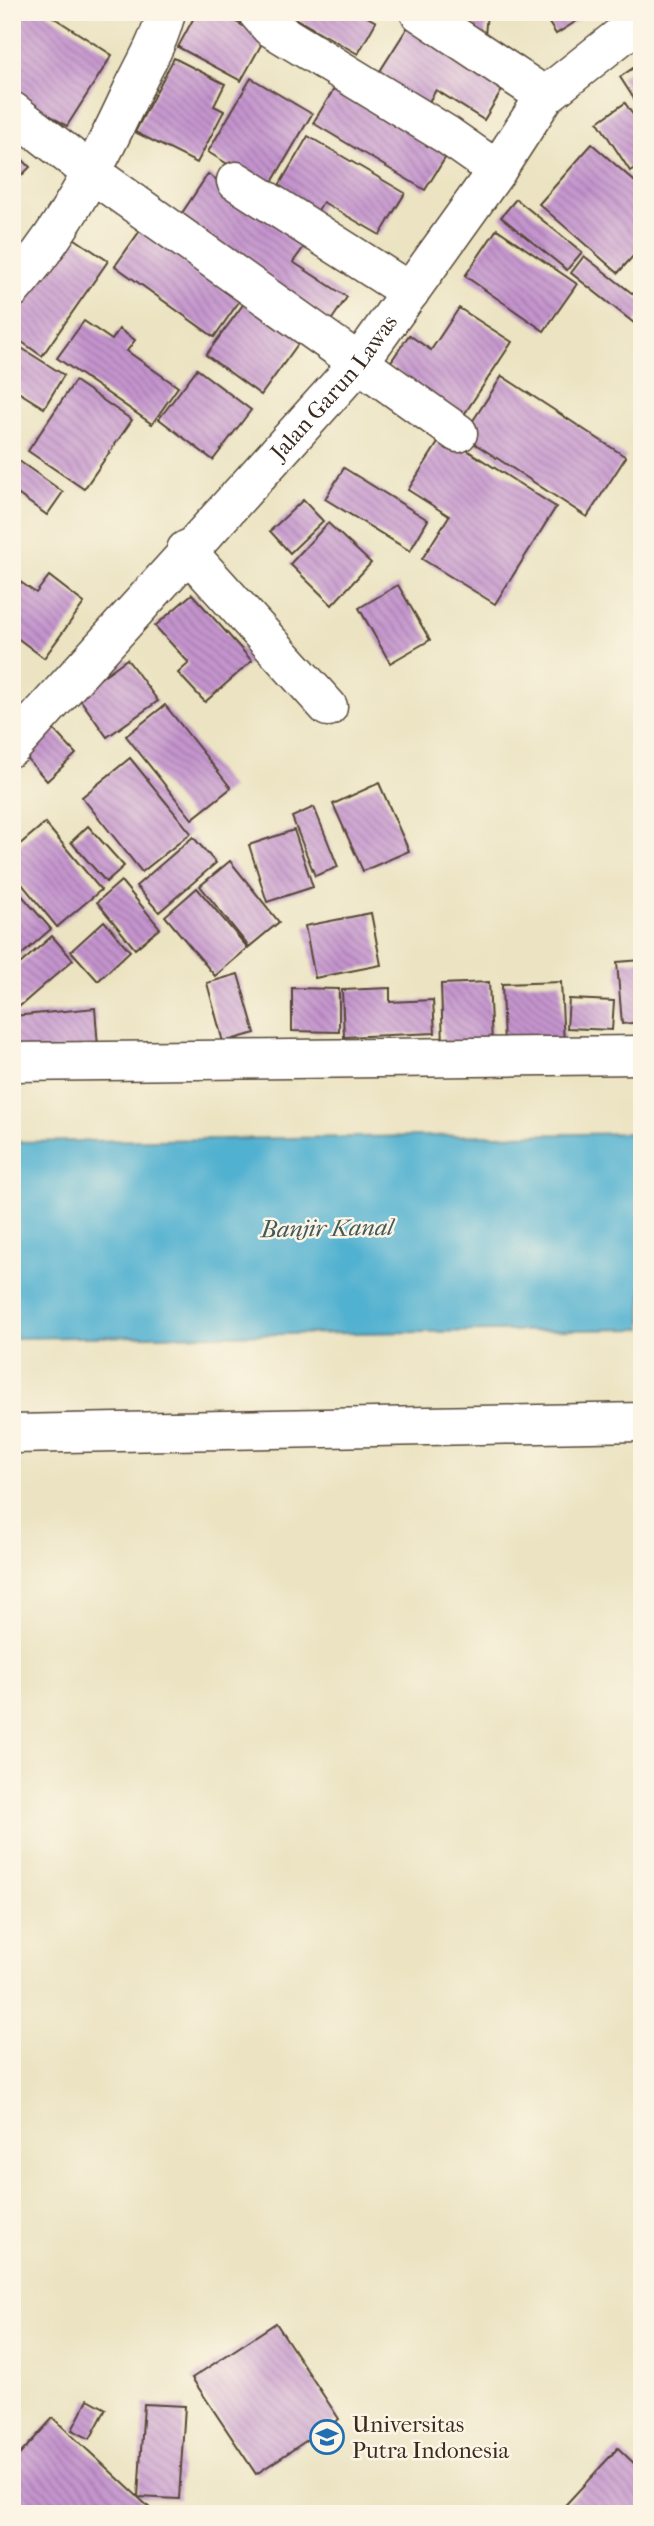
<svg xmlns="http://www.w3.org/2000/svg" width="654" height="2526" viewBox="0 0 654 2526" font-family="'IM FELL French Canon',serif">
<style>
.water{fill:#51b1d0;stroke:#466e77;stroke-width:2}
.building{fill:url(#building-back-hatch)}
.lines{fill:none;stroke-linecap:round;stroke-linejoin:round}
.street-casing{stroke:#554636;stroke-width:41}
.secondary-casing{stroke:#554636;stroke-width:41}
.street{stroke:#fff;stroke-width:38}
.secondary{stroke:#fff;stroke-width:38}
.labels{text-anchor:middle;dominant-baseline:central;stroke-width:5;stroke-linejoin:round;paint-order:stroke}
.street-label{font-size:23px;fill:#3b2a1e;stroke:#fcf5e5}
.poi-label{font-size:23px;fill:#3b2a1e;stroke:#fcf5e5;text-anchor:start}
.water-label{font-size:24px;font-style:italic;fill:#43595c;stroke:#fcf5e5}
</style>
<defs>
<pattern id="building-back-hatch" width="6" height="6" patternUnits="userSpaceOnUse" patternTransform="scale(1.75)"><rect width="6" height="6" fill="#c494ce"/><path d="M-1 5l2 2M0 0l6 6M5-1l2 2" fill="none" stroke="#a079a7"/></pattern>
</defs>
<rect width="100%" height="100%" fill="#fcf5e5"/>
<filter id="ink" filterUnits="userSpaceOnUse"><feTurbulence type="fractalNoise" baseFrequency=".0143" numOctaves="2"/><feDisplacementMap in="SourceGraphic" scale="14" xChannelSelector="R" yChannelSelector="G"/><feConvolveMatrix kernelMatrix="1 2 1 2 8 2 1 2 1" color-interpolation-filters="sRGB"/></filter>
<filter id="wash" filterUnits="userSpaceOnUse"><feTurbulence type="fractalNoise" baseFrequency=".00686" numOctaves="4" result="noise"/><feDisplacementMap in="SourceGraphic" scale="28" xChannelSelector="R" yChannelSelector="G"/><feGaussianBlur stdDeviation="1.57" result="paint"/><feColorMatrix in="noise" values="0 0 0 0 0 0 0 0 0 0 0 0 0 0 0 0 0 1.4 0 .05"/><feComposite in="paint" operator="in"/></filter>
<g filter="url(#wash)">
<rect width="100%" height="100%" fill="#ebe3c1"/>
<path class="water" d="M642,1133V1329L12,1338V1142Z"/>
<g id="blocks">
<g class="building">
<path d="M12,12H45L112,55L67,126L12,92Z"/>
<path d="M197,12H218L265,38L241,81L178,47Z"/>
<path d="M284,12H358L376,22L358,54Z"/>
<path d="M440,12H487L484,48Z"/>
<path d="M542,12H591L556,34Z"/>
<path d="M411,22L507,82L484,120L436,90L424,110L375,79Z"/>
<path d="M174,58L225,84L214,106L224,111L197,163L135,132Z"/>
<path d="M642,62V111L620,77Z"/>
<path d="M342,76L454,144L425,190L313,123Z"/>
<path d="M251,78L312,114L268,189L208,152Z"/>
<path d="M625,103L642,128V163L630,171L598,122Z"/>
<path d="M308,136L405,193L380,235L323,202L317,212L277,189Z"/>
<path d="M592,144L642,188V246L618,273L539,204Z"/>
<path d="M12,149L30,167L12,185Z"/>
<path d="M208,174L309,240L293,262L347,297L326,328L172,228Z"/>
<path d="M516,199L582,252L567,270L501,217Z"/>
<path d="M149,218L248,289L214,337L115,266Z"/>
<path d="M497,229L577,284L544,331L465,276Z"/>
<path d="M69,235L108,261L42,356L12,335V317Z"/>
<path d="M584,256L642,301V312L634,323L571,273Z"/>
<path d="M248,298L303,337L261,395L206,355Z"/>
<path d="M459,308L512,342L463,416L388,366L409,335L431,350Z"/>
<path d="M84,321L112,340L119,329L135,340L127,351L178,387L152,424L57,358Z"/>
<path d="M12,342L64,375L44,408L12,388Z"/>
<path d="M197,369L251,410L213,460L159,419Z"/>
<path d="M502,376L626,457L587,517L463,436Z"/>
<path d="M75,381L132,420L84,489L28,451Z"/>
<path d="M443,435L556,507L495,604L422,559L449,516L408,490Z"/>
<path d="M12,456L63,492L47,515L12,490Z"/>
<path d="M344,468L428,520L410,551L325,499Z"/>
<path d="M303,500L323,521L290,553L270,531Z"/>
<path d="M328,523L371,563L332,605L290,564Z"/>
<path d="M12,576L36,593L49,576L84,603L44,658L12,634Z"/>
<path d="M398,585L430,640L390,663L359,608Z"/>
<path d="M192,594L252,661L205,702L178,673L189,663L155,626Z"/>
<path d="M127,659L158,701L107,737L77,695Z"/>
<path d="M165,705L231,788L192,819L126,736Z"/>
<path d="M51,727L76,754L47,781L22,753Z"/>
<path d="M130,758L191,833L142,872L82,797Z"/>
<path d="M379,783L409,851L363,871L333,804Z"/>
<path d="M314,807L338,867L315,876L292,817Z"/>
<path d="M45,823L101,890L57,927L12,872V851Z"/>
<path d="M88,826L124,866L106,882L71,842Z"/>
<path d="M294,830L313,887L267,902L249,845Z"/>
<path d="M193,837L216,863L159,912L136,886Z"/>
<path d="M230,861L279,922L249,947L200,886Z"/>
<path d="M121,881L160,928L135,949L97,902Z"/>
<path d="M12,884L51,929L19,957L12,949Z"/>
<path d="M197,888L248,948L215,976L165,916Z"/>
<path d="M371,913L381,965L315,978L305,926Z"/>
<path d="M104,921L130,951L98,981L71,951Z"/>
<path d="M52,936L73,960L20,1006L12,997V971Z"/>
<path d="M642,960V1022L622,1024L617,962Z"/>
<path d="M238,974L255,1033L223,1042L207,983Z"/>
<path d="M489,982L492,1043L443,1046L441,984Z"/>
<path d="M561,982L564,1045L504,1047L502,984Z"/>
<path d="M292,988L339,989V1032L292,1031Z"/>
<path d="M390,988V1002L433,1000L435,1033L344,1037L342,990Z"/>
<path d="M569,999L614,1001L612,1030L567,1028Z"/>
<path d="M95,1008L98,1047L17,1054L14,1016Z"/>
<path d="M276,2323L339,2419L256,2474L192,2378Z"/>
<path d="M88,2399L106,2409L90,2439L72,2430Z"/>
<path d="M144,2404L185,2406L179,2499L138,2497Z"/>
<path d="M53,2418L137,2496L156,2514H12V2463Z"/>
<path d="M618,2448L642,2471V2514H557Z"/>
</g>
</g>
</g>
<g filter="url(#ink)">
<use href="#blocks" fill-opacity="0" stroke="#554636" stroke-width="2"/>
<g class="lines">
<g class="street-casing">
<g id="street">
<path d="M257,12L270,27L447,135L497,170"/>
<path d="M419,12L545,96"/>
<path d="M12,111L93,174L458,433"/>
<path d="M236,181L410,292"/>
<path d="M12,289C64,230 99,162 132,91C144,66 160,40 166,12"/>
<path d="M186,550L328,707"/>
<path d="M12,1062L642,1055"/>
<path d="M12,1434L642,1422"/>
</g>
</g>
<g class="secondary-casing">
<g id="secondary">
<path id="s1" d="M12,747L358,364L497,170L545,96L642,19"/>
</g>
</g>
<use href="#street" class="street"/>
<use href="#secondary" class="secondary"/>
</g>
</g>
<defs>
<g id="university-ring" transform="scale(1.75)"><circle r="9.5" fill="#fcf5e5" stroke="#1f6fb2" stroke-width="1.5"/><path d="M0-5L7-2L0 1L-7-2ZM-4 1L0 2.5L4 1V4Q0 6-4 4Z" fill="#1f6fb2"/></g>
</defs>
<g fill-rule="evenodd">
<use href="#university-ring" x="327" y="2437"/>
</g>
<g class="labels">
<g class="street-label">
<text stroke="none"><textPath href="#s1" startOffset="483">Jalan Garun Lawas</textPath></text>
</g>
<g class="poi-label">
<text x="352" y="2424">Universitas<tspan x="352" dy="26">Putra Indonesia</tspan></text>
</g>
<g class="water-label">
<text transform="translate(327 1228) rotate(-1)">Banjir Kanal</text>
</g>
</g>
<rect width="654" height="2526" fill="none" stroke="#fcf5e5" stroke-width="42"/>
</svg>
